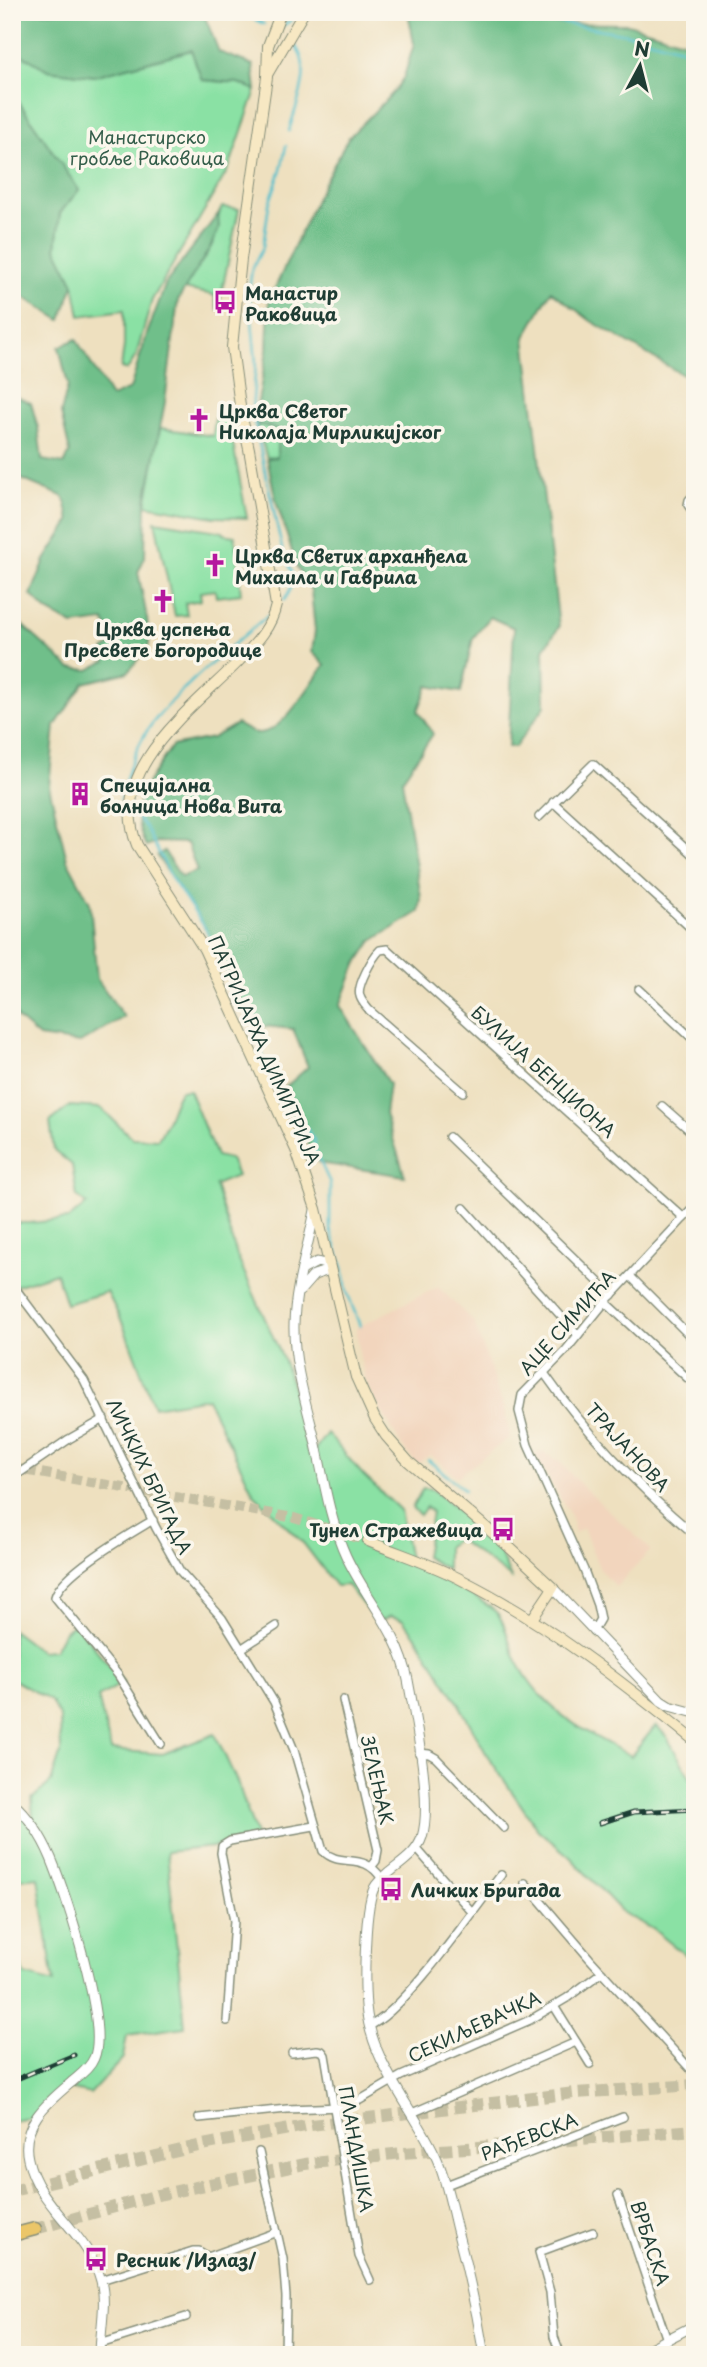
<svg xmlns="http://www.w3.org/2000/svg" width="707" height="2367" viewBox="0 0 707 2367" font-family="'Playpen Sans',sans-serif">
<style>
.built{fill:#f2d5bd}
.green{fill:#8ae1a4;stroke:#548f6c;stroke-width:2}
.forest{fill:#6fbf8a;stroke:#477e5f;stroke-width:2}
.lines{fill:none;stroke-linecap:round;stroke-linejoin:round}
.stream{stroke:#52bfcb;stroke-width:2.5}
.secondary-tunnel{stroke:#c5bfa3;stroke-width:10;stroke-dasharray:10 5;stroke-linecap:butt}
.motorway-tunnel{stroke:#c5bfa3;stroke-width:12;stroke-dasharray:12 6;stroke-linecap:butt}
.minor-casing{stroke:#868e7a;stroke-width:10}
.tertiary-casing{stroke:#868e7a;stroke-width:11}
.secondary-casing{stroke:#868e7a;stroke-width:12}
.motorway-casing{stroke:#868e7a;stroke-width:15}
.minor{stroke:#fff;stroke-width:7}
.tertiary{stroke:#fff;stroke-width:9}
.secondary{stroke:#f7e8c3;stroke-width:10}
.motorway{stroke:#ebc669;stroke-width:12}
.rail-casing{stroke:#1f3d34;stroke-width:5}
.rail{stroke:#fbf7ec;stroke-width:2.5;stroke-dasharray:8;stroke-linecap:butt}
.labels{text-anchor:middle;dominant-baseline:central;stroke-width:7;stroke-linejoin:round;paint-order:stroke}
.park-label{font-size:18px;fill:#345e4a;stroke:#fbf7ec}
.poi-label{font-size:18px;font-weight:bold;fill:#1f3d34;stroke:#fbf7ec;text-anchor:start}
.street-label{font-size:18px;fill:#1f3d34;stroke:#fbf7ec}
</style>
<rect width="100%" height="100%" fill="#fbf7ec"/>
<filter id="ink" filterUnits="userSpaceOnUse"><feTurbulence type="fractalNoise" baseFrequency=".0143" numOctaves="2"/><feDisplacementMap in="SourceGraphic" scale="14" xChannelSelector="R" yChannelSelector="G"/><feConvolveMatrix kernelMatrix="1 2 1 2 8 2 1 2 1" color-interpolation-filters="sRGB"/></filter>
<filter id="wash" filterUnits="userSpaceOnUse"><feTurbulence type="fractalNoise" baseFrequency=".00686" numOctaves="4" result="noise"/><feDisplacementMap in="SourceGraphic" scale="28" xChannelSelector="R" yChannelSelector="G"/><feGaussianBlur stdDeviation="1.57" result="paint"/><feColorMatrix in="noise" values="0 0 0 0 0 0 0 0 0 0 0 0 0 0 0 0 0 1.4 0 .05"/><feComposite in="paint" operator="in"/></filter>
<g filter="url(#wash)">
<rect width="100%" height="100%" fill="#eee0bf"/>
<g class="built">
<path d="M438,1287L474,1322L505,1411L510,1437L457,1477L431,1455L417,1464L402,1446L368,1387L360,1358L356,1328Z"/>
<path d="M542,1452L559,1461L584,1488L651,1550L616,1587L600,1570L583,1528L575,1533L570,1514L534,1454Z"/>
</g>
<g class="green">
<path d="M12,49L48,70L94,76L192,50L202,80L238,83L256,90L229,168L152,300L136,356L127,370L121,368L124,346V310L80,316L74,284L56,249L60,213L78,190L12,92Z"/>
<path d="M222,207L239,209L218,310L214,295L184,289C193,274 204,260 212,245C218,232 216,217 222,207Z"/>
<path d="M216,410L227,412L247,518L214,517L146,505L160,428L213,436Z"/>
<path d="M257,424L277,429V457L267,458Z"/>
<path d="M155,521L223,532L224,534L235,536L241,594L216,597L215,590L200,592L201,600L185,603L187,615L175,616Z"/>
<path d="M189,1090L216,1156L230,1159L237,1176L215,1185L237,1256L283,1359L299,1404L304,1437L310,1456L327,1433L363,1475L400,1510L410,1565C438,1579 471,1591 496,1612C505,1620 510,1648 517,1661C544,1712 582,1730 631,1756L656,1725L667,1737L695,1786V1963L653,1929L623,1913L569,1856L538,1830L487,1755L459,1704L417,1638L403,1620L391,1616L377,1622L347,1585L336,1586L304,1544L254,1494L207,1398L154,1407L122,1322L107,1292L66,1304L56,1273L15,1286L22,1296L12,1300V1223H30L68,1219L87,1204L77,1197L72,1165L54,1150L50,1122L70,1106L101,1108L132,1138L158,1139C168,1124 171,1107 180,1091Z"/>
<path d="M423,1488L432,1489L494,1540L511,1578L458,1539L447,1546V1569L425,1557L432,1512L426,1507L420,1515L412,1508Z"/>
<path d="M75,1623L123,1683L98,1697L111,1750L162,1754L215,1734L239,1786L256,1836L222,1846L167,1852L185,2027L127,2035L123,2058L90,2094L65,2088L37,2117L12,2121V1920L19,1960L25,1975L54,1983L38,1877L12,1880V1802L33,1824L32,1799L51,1782L61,1751L60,1718L51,1701L12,1679V1630L40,1651L54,1650L63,1633Z"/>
</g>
<g class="forest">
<path d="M12,12H203L219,52L253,65L256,90L238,83L202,80L191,50L94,76L48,70L12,49Z"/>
<path d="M408,12H489L536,23L628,24L695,45V382L591,321L551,291L525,337L559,627L544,649L545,706L515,747H508L514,628L490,617L473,638L461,692L428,686L418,711L433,734L402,780L421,898L419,912L372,941L356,965L340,1006L389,1084L385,1114L405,1176L319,1163L279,1093L308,1067L293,1029L253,1025L204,926L157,856L164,851L181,877L197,871L187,843L157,842L146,846C124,803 149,782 172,746L212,738L237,724C243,727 249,732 257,733C283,735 310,683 325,665L312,652L315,631L311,590L297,567L276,501L267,458L277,457V429L257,424L256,413L267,351L269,301L319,193L348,138L392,94L404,77L414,44Z"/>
<path d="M12,92L79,190L60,213L56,248L74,284L61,320L12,290Z"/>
<path d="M218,214L219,228L211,246L178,300L165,402L146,501L145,557L138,572L147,618L149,645L128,672L84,683L55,726L49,786L67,860L90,903L97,979L124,1017L80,1043L39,1037L17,1018L12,1002V616L70,668L89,670L106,661L104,650L116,641L104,621L73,625L47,611L31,595L45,560L70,521L64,497L12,475V395L31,403L38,428L42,460L64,464L70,452L61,413L68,385L59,347L76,339L111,397L130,389L147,334L166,283Z"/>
</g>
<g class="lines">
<g class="stream">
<path d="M239,12L264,24"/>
<path d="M497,12L633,35L695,52"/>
<path d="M279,28L292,20"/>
<path d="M289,131C297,100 316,68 291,40"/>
<path d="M284,600C298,581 294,572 283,553L252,411L256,363L249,290L252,269L263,247L269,204L281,170L286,146"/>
<path d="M120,800C127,774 135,747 151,725C181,686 230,648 267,616"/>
<path d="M134,814L146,828L172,879L204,926L231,980"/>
<path d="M255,1016L262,1034L261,1051L273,1079L314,1140L316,1153L330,1183V1229L343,1268L347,1292L360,1326"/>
<path d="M428,1460L465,1490"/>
</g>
</g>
</g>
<g filter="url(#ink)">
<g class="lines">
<path class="secondary-tunnel" d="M12,1468L294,1518L368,1541"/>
<g class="motorway-tunnel">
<path d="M12,2191L202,2145L311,2125L574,2093L695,2085"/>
<path d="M35,2229L158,2195L305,2164L403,2153L695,2130"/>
</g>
<g class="minor-casing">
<g id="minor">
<path d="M695,494L689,500L688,505L695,515"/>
<path d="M553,802L695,932"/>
<path d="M539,817L593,764L695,856"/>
<path d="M639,989L695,1041"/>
<path d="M463,1092L369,1010C366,1006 361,1001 360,996C356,986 373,957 380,950L387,949L684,1218"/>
<path d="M662,1106L695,1135"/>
<path d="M449,1137L612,1295"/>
<path d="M464,1208L578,1335"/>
<path d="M630,1276L695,1341"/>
<path d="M12,1284L84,1380L156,1528L180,1571L222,1618L274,1702L294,1750L323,1851C341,1869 363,1850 382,1879"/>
<path d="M605,1302L695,1385"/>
<path d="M544,1373C586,1433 639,1488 695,1535"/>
<path d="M12,1478L69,1439L104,1419"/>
<path d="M153,1520C130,1534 61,1573 55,1597L118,1675L161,1744"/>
<path d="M593,1631L600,1619L597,1605L584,1570L528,1445L519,1411L522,1395L566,1350L605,1302L695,1206"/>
<path d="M241,1649L276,1626"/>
<path d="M343,1700L378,1850L376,1861L372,1866"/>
<path d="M419,1753L429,1754L436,1758L504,1828"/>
<path d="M417,1849L472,1912"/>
<path d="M525,1883L590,1959L695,2074"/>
<path d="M554,2006L590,2064"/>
<path d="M227,2021L234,1921L221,1853L222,1846L230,1841L314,1826"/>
<path d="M369,2026C403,2013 475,1908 501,1875"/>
<path d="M292,2053L317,2050L322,2051L325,2055L359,2256L370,2280"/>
<path d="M412,2113L576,2042"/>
<path d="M199,2118L287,2109L341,2107L360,2100L401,2076L530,2020L567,1998L602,1972"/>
<path d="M259,2152L283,2259L286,2297L285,2355"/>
<path d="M446,2185L623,2117"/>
<path d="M618,2195L667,2340"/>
<path d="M101,2280L193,2251H199L208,2257L277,2232"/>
<path d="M100,2344L186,2317"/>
<path d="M561,2355L554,2337L550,2292L539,2252L593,2232"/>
</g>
</g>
<g class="tertiary-casing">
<g id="tertiary">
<path d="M315,1210C308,1248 295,1286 294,1324C293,1364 307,1406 316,1444C324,1481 330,1521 346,1556C366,1599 399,1632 408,1680C415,1719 433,1802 422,1837C415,1859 390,1868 376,1885C364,1900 364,1984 366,2006C371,2064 414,2108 437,2159C447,2182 451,2206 457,2230C468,2271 477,2312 484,2355"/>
<path d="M302,1270L317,1262L328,1265"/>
<path d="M300,1291L314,1275L329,1270"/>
<path d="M553,1588L661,1701L669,1706L695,1713"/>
<path d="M12,1802C29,1817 42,1837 51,1858C66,1894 109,2025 94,2058C90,2068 81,2074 73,2081C48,2102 20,2124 28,2159C38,2207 89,2233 101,2281C107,2304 100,2331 100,2355"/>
<path d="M637,2355L695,2325"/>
</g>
</g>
<g class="secondary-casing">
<g id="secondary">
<path d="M281,12L268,46L267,77L241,259L232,347L241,413L249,449L276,605C271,629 254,645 238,662C191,710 106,769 137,845L204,949L296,1150L316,1209L356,1377L375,1419L386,1436L408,1461L509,1547L553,1588L532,1619"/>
<path d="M268,73L304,12"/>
<path d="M368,1541C399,1554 432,1564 462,1580C547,1623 621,1681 695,1741"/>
</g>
</g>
<g class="motorway-casing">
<path id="motorway" d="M12,2235L35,2229"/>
</g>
<use href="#minor" class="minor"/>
<use href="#tertiary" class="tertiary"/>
<use href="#secondary" class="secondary"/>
<use href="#motorway" class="motorway"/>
<g class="rail-casing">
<g id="rail">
<path d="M600,1823L634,1812L695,1809"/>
<path d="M12,2081L74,2055"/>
</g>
</g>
<use href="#rail" class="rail"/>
</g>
</g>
<defs>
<g id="bus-bare" transform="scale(1.89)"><path d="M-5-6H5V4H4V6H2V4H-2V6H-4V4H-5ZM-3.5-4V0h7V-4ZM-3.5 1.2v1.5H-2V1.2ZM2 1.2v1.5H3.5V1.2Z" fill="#b5179e" stroke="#fbf7ec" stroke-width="2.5" paint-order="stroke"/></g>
<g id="church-bare" transform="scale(1.89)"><path d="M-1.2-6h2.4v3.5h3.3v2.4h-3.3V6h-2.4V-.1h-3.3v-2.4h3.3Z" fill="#b5179e" stroke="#fbf7ec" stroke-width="2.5" paint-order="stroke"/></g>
<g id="building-bare" transform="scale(1.89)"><path d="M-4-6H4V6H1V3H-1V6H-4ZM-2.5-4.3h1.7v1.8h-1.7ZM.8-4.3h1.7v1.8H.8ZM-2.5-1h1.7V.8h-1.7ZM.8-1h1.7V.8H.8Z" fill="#b5179e" stroke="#fbf7ec" stroke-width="2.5" paint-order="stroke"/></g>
</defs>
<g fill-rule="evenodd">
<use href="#bus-bare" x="225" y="302"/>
<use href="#church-bare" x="199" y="420"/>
<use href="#church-bare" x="215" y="565"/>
<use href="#church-bare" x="163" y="601"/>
<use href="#building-bare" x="80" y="794"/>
<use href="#bus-bare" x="503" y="1529"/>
<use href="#bus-bare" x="391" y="1889"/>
<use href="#bus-bare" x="96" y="2259"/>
</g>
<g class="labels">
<g class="park-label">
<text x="147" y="136">Манастирско<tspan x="147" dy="21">гробље Раковица</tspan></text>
</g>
<g class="poi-label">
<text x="245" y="292">Манастир<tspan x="245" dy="21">Раковица</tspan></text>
<text x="219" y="410">Црква Светог<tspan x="219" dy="21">Николаја Мирликијског</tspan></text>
<text x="235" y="555">Црква Светих арханђела<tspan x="235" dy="21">Михаила и Гаврила</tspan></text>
<text x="163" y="628" text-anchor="middle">Црква успења<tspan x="163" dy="21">Пресвете Богородице</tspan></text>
<text x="100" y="784">Специјална<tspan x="100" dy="21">болница Нова Вита</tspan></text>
<text x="483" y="1529" text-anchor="end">Тунел Стражевица</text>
<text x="411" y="1889">Личких Бригада</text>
<text x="116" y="2259">Ресник /Излаз/</text>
</g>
<g class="street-label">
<text transform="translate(265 1050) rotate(66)">ПАТРИЈАРХА ДИМИТРИЈА</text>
<text transform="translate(544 1071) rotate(42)">БУЛИЈА БЕНЦИОНА</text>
<text transform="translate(567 1322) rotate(-48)">АЦЕ СИМИЋА</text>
<text transform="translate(628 1447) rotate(47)">ТРАЈАНОВА</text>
<text transform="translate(150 1476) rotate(64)">ЛИЧКИХ БРИГАДА</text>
<text transform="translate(378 1780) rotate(77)">ЗЕЛЕЊАК</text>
<text transform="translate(474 2026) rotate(-25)">СЕКИЉЕВАЧКА</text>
<text transform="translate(529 2136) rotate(-21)">РАЂЕВСКА</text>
<text transform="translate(357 2149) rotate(80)">ПЛАНДИШКА</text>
<text transform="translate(651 2243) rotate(72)">ВРБАСКА</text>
</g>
</g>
<rect width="707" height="2367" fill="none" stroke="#fbf7ec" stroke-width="42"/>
<g transform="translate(640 66) rotate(7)" stroke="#fbf7ec" stroke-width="5" paint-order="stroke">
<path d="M0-5L12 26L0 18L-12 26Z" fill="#1f3d34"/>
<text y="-10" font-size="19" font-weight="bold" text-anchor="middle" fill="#1f3d34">N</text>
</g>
</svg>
